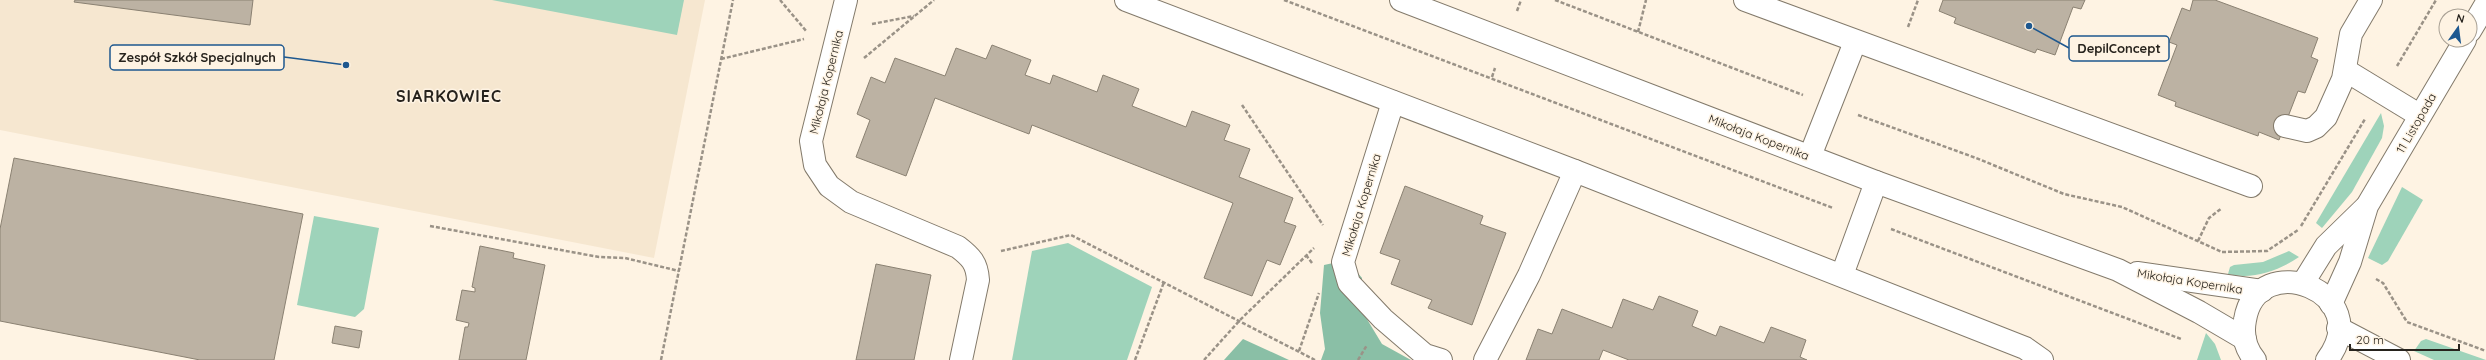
<svg xmlns="http://www.w3.org/2000/svg" width="2486" height="360" viewBox="0 0 2486 360" font-family="Quicksand,sans-serif">
<style>
.built{fill:#f6e7d0}
.green{fill:#9ed3ba}
.forest{fill:#8abfa6}
.building{fill:#bcb2a3;stroke:#8a8172}
.lines{fill:none;stroke-linecap:round;stroke-linejoin:round}
.lane-casing{stroke:#837a6b;stroke-width:24}
.street-casing{stroke:#837a6b;stroke-width:24}
.secondary-casing{stroke:#837a6b;stroke-width:24}
.path{stroke:#9a9287;stroke-width:2.5;stroke-dasharray:4 2;stroke-linecap:butt}
.lane{stroke:#fff;stroke-width:22}
.street{stroke:#fff;stroke-width:22}
.secondary{stroke:#fff;stroke-width:22}
.labels{text-anchor:middle;dominant-baseline:central;stroke-width:3;stroke-linejoin:round;paint-order:stroke}
.street-label{font-size:12px;fill:#27231d;stroke:#fef3e3}
.district-label{font-size:16px;font-weight:bold;letter-spacing:1px;fill:#27231d;stroke:#fef3e3}
.leader{fill:none;stroke:#1e588f;stroke-width:1.5}
.callout-dot{fill:#1e588f;stroke:#fef3e3;stroke-width:1.5}
.callout{fill:#fef3e3;stroke:#1e588f;stroke-width:1.5}
.callout-label{font-size:13px;text-anchor:middle;font-weight:bold;fill:#27231d}
</style>
<rect width="100%" height="100%" fill="#fef3e3"/>
<path class="built" d="M0,0H705L654,258L0,130Z"/>
<g class="green">
<path d="M492,0H684L677,35Z"/>
<path d="M2381,113L2384,126L2382,138L2352,192L2322,228L2316,223Z"/>
<path d="M2402,187L2423,200L2388,261L2382,265L2368,258Z"/>
<path d="M314,216L379,228L364,309L355,317L297,305Z"/>
<path d="M1068,243L1152,287L1127,360H1012L1032,251Z"/>
<path d="M2289,251L2299,257C2279,271 2252,280 2228,274L2230,267L2234,265L2263,262Z"/>
<path d="M2206,333L2215,344L2221,360H2197Z"/>
<path d="M2426,339L2486,360H2434L2414,351L2421,341Z"/>
</g>
<g class="forest">
<path d="M1347,260L1362,278L1359,306L1382,344L1411,360H1321L1325,349L1320,313L1324,265Z"/>
<path d="M1243,339L1289,360H1224Z"/>
</g>
<g class="building">
<path d="M75,0H253L250,25L74,2Z"/>
<path d="M1943,0H2085L2081,9L2073,7L2055,55L2037,49L2035,53L1954,23L1956,18L1939,11Z"/>
<path d="M2193,0H2215L2318,38L2311,57L2318,60L2305,93L2298,91L2279,140L2259,132L2258,136L2175,106L2176,102L2158,95L2177,45L2169,42L2182,8L2190,11Z"/>
<path d="M992,45L1031,60L1025,75L1050,84L1053,75L1097,92L1103,75L1139,89L1132,106L1186,127L1192,111L1230,125L1224,140L1250,149L1239,177L1293,198L1284,222L1296,226L1280,265L1267,260L1252,296L1204,278L1233,203L1032,125L1029,134L935,98L906,176L856,157L870,120L857,114L871,77L885,83L895,58L945,76L956,48L986,59Z"/>
<path d="M14,158L303,214L274,360H200L0,321V229Z"/>
<path d="M1405,186L1483,216L1480,224L1506,233L1472,325L1428,308L1432,300L1391,284L1400,260L1380,253Z"/>
<path d="M480,246L514,253L513,258L545,265L526,360H459L465,327H468L469,323L456,320L462,290L475,292V288L472,287Z"/>
<path d="M876,264L931,275L914,360H856Z"/>
<path d="M1659,296L1698,311L1692,326L1716,336L1720,326L1764,343L1771,327L1806,340L1800,357L1807,360H1629L1603,350L1599,360H1526L1538,329L1552,334L1562,309L1612,328L1623,299L1653,310Z"/>
<path d="M335,326L362,331L359,348L332,343Z"/>
</g>
<g class="lines">
<g class="lane-casing">
<g id="lane">
<path d="M1745,0L2251,186"/>
<path d="M2345,70L2419,115"/>
<path d="M2285,126L2307,131L2316,127L2326,117L2343,79L2351,34L2371,0"/>
<path d="M1810,156L1855,42"/>
</g>
</g>
<g class="street-casing">
<g id="street">
<path d="M846,0L811,141L815,165L829,186L851,202L958,247C971,257 977,263 978,280L961,360"/>
<path d="M1126,0L1575,171L2025,348L2042,360"/>
<path d="M1393,102L1343,262L1349,283L1383,319L1425,355L1441,360"/>
<path d="M1842,275L1876,182"/>
<path d="M2338,328L2399,360"/>
<path d="M1485,360L1529,275L1575,171"/>
</g>
</g>
<g class="secondary-casing">
<g id="secondary">
<path d="M1401,0L1876,182L2118,270L2199,312L2245,339"/>
<path d="M2470,31L2486,4"/>
<path d="M2137,273L2262,291"/>
<path d="M2303,283L2326,246L2365,208"/>
<path d="M2331,304L2350,262L2367,206L2465,40"/>
<path d="M2255,360C2245,348 2242,335 2245,320C2257,246 2378,292 2327,360"/>
</g>
</g>
<g class="path">
<path d="M780,0L807,32"/>
<path d="M1284,0L1833,208"/>
<path d="M1555,0L1803,95"/>
<path d="M1517,11L1521,0"/>
<path d="M872,24L914,16"/>
<path d="M1908,27L1918,0"/>
<path d="M1638,32L1646,0"/>
<path d="M864,58L934,0"/>
<path d="M721,59L804,39"/>
<path d="M2397,66L2436,0"/>
<path d="M1492,77L1495,68"/>
<path d="M1242,105L1323,225"/>
<path d="M1858,115L1976,158L2064,194L2122,207L2222,252"/>
<path d="M430,226L599,257L625,258L679,271"/>
<path d="M2301,226L2365,119"/>
<path d="M1891,229L2181,339"/>
<path d="M2198,241L2209,218L2222,208"/>
<path d="M1001,251L1071,235L1315,360"/>
<path d="M2222,252L2267,251L2298,230"/>
<path d="M1306,255L1312,263"/>
<path d="M2376,279L2383,283L2407,322L2486,351"/>
<path d="M1299,351L1319,293"/>
<path d="M661,360L733,0"/>
<path d="M1135,360L1164,282"/>
<path d="M1204,360L1240,320L1314,248"/>
<path d="M1358,360L1367,345"/>
</g>
<use href="#lane" class="lane"/>
<use href="#street" class="street"/>
<use href="#secondary" class="secondary"/>
</g>
<g class="labels">
<g class="street-label">
<text transform="translate(826 82) rotate(-76)">Mikołaja Kopernika</text>
<text transform="translate(2416 123) rotate(-60)">11 Listopada</text>
<text transform="translate(1759 137) rotate(21)">Mikołaja Kopernika</text>
<text transform="translate(1361 205) rotate(-73)">Mikołaja Kopernika</text>
<text transform="translate(2190 281) rotate(9)">Mikołaja Kopernika</text>
</g>
<g class="district-label">
<text x="449" y="96">SIARKOWIEC</text>
</g>
</g>
<path class="leader" d="M2029 26L2069 48M346 65L284 57"/>
<g class="callout-dot">
<circle cx="2029" cy="26" r="4"/>
<circle cx="346" cy="65" r="4"/>
</g>
<g class="callout">
<rect x="2069" y="36" width="100" height="25" rx="4"/>
<rect x="110" y="45" width="174" height="25" rx="4"/>
</g>
<g class="callout-label">
<text x="2119" y="53">DepilConcept</text>
<text x="197" y="62">Zespół Szkół Specjalnych</text>
</g>
<g transform="translate(2458 28) rotate(14)"><circle r="19" fill="#fef3e3" stroke="#a8a094"/>
<path d="M0-3L7 15L0 10L-7 15Z" fill="#1e588f"/>
<text y="-6" font-size="11" font-weight="bold" text-anchor="middle" fill="#27231d">N</text>
</g>
<path d="M2350 344v6h109v-6" fill="none" stroke="#27231d" stroke-width="2"/>
<text x="2356" y="344" font-size="12" fill="#27231d" stroke="#fef3e3" stroke-width="3" paint-order="stroke">20 m</text>
</svg>
